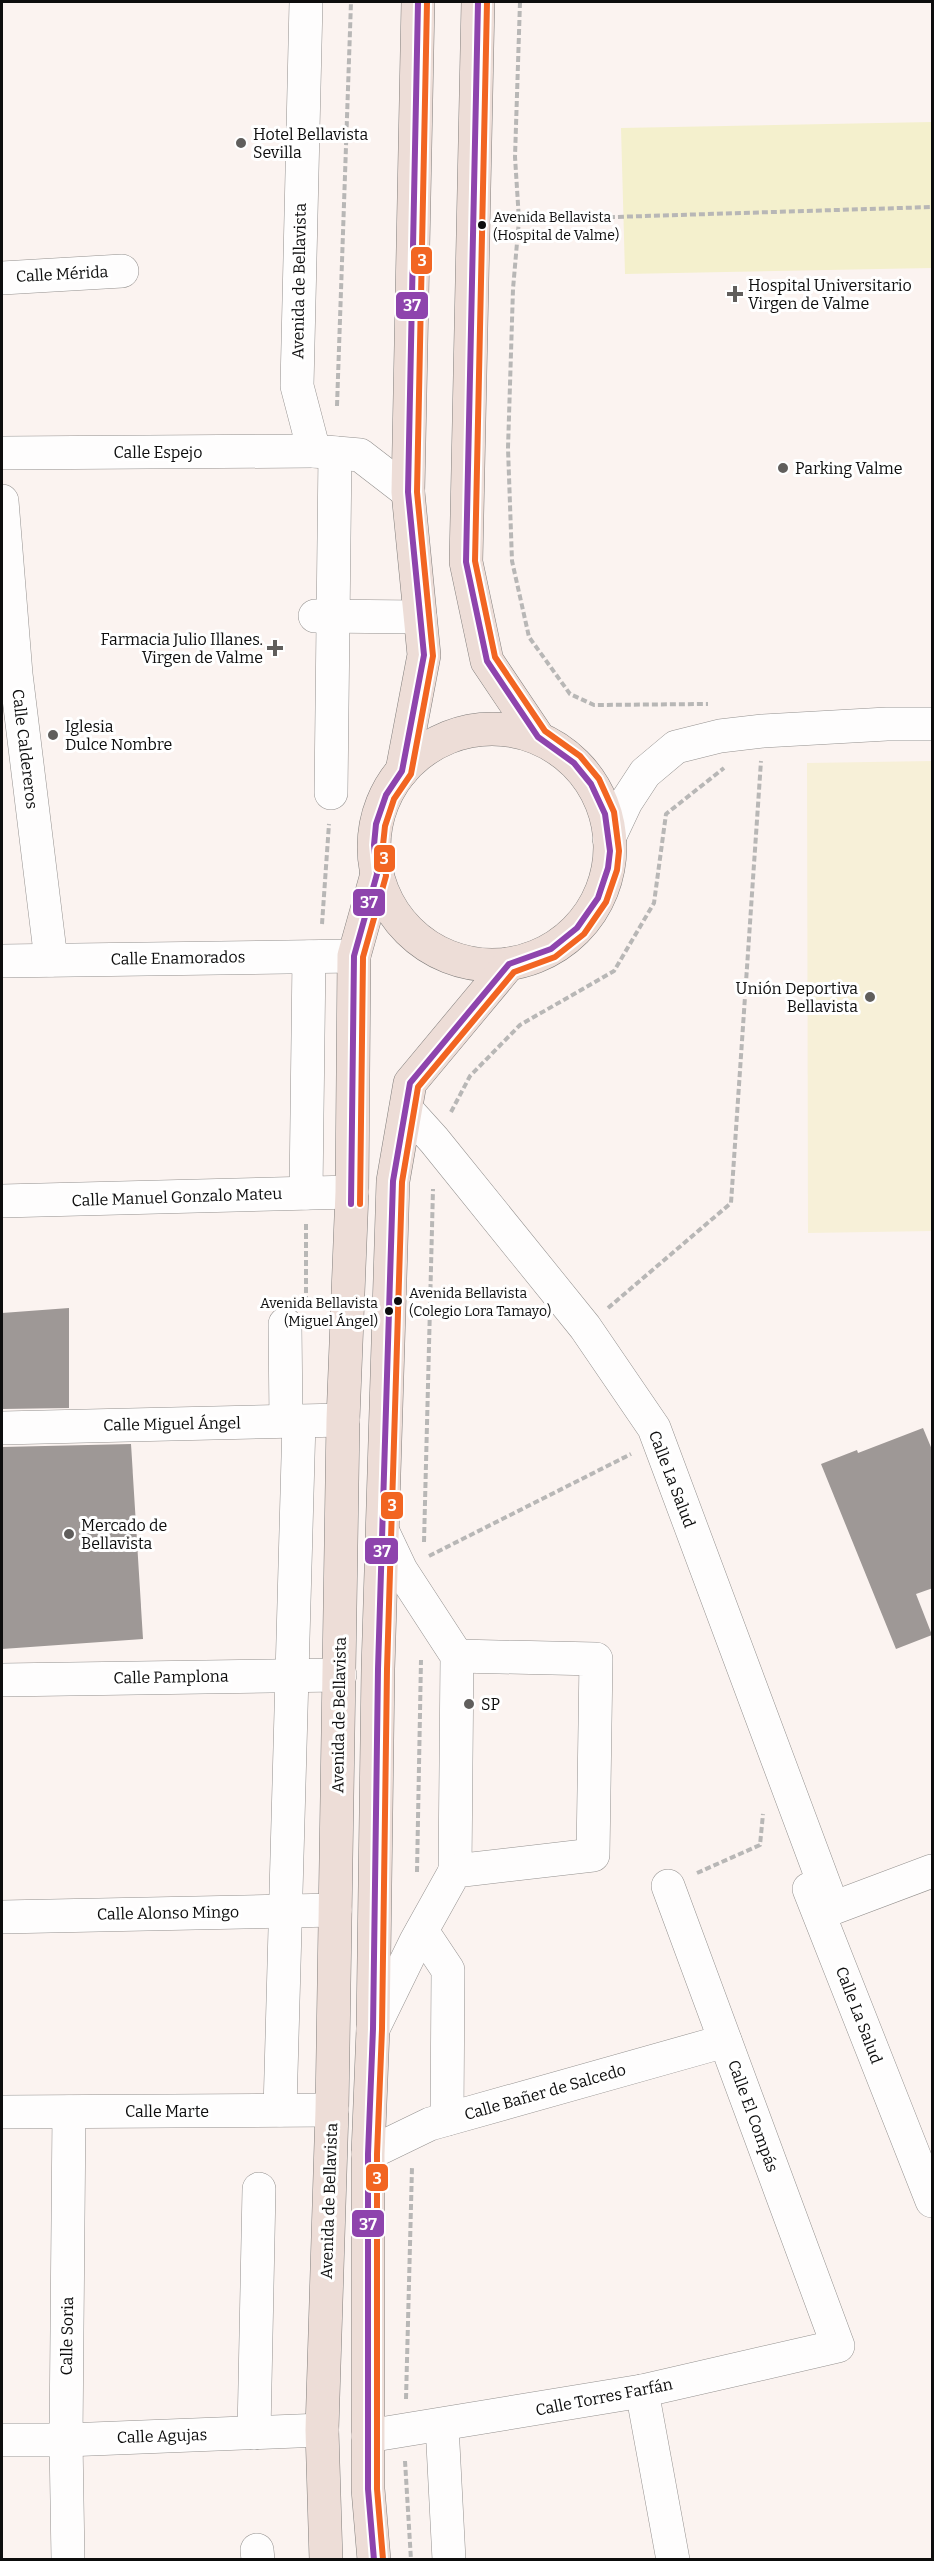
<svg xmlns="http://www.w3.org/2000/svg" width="934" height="2561" viewBox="0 0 934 2561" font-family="Bitter,serif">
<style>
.green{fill:#f4f0cd}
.pitch{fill:#f7f0d8}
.building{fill:#9e9896}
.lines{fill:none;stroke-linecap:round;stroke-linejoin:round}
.minor-casing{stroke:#94918f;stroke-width:34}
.major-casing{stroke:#817e7c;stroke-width:34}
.path{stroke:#b8b7b6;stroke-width:4;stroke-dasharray:6 3;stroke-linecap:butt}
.minor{stroke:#fefdfd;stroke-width:33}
.major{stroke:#edddd7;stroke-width:33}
.bus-1-casing{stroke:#fff;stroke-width:10}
.bus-2-casing{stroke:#fff;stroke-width:10}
.bus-1{stroke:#8e44ad;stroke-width:6}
.bus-2{stroke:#f26522;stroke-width:6}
.poi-dot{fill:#605e5c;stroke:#fff;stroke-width:2}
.bus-dot{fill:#0d0d0d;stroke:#fff;stroke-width:2}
.labels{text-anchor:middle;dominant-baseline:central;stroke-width:6;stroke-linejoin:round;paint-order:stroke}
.bus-label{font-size:14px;fill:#0d0d0d;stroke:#fff;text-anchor:start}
.poi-label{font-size:16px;fill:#0d0d0d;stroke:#fff;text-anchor:start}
.street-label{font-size:16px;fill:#0d0d0d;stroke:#fff}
.line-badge{stroke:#fff;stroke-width:2}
.badge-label{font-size:16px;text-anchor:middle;font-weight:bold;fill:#fff}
</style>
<rect width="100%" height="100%" fill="#fbf3f0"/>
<path class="green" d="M932,122V268L625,274L621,128Z"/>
<path class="pitch" d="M932,761V1231L808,1233L807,763Z"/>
<g class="building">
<path d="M69,1308V1408L2,1409V1313Z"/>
<path d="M923,1428L933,1452V1588L916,1594L932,1635L896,1649L821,1464L857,1450L858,1453Z"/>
<path d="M131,1444L143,1639L2,1649V1447Z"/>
</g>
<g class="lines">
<g class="minor-casing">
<g id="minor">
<path d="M306,2L297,386L314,451L360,455L408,492"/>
<path d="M2,278L122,271"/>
<path d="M2,453L314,451"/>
<path d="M2,501L16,674L51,960"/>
<path d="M315,616L420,617"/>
<path d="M331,793L335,453"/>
<path d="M609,838L626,802L645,773L676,747L720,736L763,731L887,724H932"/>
<path d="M2,961L354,956"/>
<path d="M406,1109L434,1140L585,1327L654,1428L833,1908"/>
<path d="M306,1193L309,957"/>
<path d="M2,1201L352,1192"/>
<path d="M285,1324L286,1421"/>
<path d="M2,1428L343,1420"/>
<path d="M383,1532L401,1570L457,1656L455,1871"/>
<path d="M2,1680L340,1675"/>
<path d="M809,1889L932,2201"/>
<path d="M820,1913L932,1871"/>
<path d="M2,1917L335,1910"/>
<path d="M422,1931L448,1970L447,2119"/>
<path d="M373,2029L416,1941L455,1871L593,1855L596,1659L457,1656"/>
<path d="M280,2110L299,1421"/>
<path d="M2,2112L332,2110"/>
<path d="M368,2154L430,2124L725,2041"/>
<path d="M642,2391L673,2560"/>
<path d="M442,2425L449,2560"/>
<path d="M254,2433L259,2189"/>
<path d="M368,2436L642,2391L838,2346L668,1886"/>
<path d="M2,2440H66L322,2430"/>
<path d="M257,2550L258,2560"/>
<path d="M68,2560L66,2440L69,2112"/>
</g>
</g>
<g class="major-casing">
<g id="major">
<path d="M478,2L466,562L487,661L538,737"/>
<circle cx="492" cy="847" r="118"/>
<path d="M402,771L424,655L408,492L418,2"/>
<path d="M326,2560L322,2430L332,2110L343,1420L352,1192L354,956L377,874"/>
<path d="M374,2560L368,2489V2154L373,2029L378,1669L393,1181L410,1083L509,964"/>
</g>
</g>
<g class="path">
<path d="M520,2L515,157L519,220L513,289L508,448L512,561L529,637L570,694L594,705L708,704"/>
<path d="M519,220L932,207"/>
<path d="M337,406L351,2"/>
<path d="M322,924L329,824"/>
<path d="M451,1112L470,1076L520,1025L614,971L654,903L666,814L724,768"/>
<path d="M306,1224V1300"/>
<path d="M608,1308L731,1203L761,761"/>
<path d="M424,1542L433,1189"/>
<path d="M429,1556L631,1454"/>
<path d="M417,1872L421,1660"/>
<path d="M697,1873L760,1845L763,1814"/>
<path d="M406,2399L412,2167"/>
<path d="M405,2461L411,2560"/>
</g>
<use href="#minor" class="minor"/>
<use href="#major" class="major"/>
<g class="bus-1-casing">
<g id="bus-1">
<path d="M351,1204L354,956L377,874L374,845L376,824L386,795L402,771L424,655L408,492L418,2"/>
<path d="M374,2560L368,2489V2154L373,2029L378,1669L393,1181L410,1083L509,964L551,949L577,928L598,898L608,868L610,851L605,814L591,784L574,763L538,737L487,661L466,562L478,2"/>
</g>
</g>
<g class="bus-2-casing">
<g id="bus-2">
<path d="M360,1204L363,957L386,876L383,845L385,826L394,799L411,774L433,656L417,492L427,2"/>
<path d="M383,2559L377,2489V2154L382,2029L387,1669L402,1182L418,1087L514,972L555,957L584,934L606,902L617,870L619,851L614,812L599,779L580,756L545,731L495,657L475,561L487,2"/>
</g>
</g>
<use href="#bus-1" class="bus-1"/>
<use href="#bus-2" class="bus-2"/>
</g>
<g class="poi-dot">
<circle cx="241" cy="143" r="6"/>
<path d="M732 285h6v6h6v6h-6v6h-6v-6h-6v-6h6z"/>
<circle cx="783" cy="468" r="6"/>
<path d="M272 639h6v6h6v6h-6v6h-6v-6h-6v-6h6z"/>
<circle cx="53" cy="735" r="6"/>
<circle cx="870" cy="997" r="6"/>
<circle cx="69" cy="1534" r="6"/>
<circle cx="469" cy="1704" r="6"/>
</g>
<g class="bus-dot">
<circle cx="482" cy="225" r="5"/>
<circle cx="398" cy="1301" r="5"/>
<circle cx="389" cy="1311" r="5"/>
</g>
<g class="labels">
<g class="bus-label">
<text x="493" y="217">Avenida Bellavista<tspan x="493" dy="18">(Hospital de Valme)</tspan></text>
<text x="409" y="1293">Avenida Bellavista<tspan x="409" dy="18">(Colegio Lora Tamayo)</tspan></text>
<text x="378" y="1303" text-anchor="end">Avenida Bellavista<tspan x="378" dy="18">(Miguel Ángel)</tspan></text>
</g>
<g class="poi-label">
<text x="253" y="134">Hotel Bellavista<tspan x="253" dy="18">Sevilla</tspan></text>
<text x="748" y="285">Hospital Universitario<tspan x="748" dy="18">Virgen de Valme</tspan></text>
<text x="795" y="468">Parking Valme</text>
<text x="263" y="639" text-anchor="end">Farmacia Julio Illanes.<tspan x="263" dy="18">Virgen de Valme</tspan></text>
<text x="65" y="726">Iglesia<tspan x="65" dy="18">Dulce Nombre</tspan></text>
<text x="858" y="988" text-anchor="end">Unión Deportiva<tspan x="858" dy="18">Bellavista</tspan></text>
<text x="81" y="1525">Mercado de<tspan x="81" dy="18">Bellavista</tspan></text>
<text x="481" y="1704">SP</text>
</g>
<g class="street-label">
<text transform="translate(62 274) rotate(-3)">Calle Mérida</text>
<text transform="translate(299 281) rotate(-89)">Avenida de Bellavista</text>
<text x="158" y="452">Calle Espejo</text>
<text transform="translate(25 749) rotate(83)">Calle Caldereros</text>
<text transform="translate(178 958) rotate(-1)">Calle Enamorados</text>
<text transform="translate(177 1197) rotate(-2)">Calle Manuel Gonzalo Mateu</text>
<text transform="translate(172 1424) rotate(-1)">Calle Miguel Ángel</text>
<text transform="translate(672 1479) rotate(69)">Calle La Salud</text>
<text transform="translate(171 1677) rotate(-1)">Calle Pamplona</text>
<text transform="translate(339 1715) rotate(-89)">Avenida de Bellavista</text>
<text transform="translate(168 1913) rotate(-1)">Calle Alonso Mingo</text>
<text transform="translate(859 2015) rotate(69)">Calle La Salud</text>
<text transform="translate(545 2092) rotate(-16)">Calle Bañer de Salcedo</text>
<text x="167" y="2111">Calle Marte</text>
<text transform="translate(753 2116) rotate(70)">Calle El Compás</text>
<text transform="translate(329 2201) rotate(-88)">Avenida de Bellavista</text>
<text transform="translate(67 2336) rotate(-89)">Calle Soria</text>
<text transform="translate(604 2397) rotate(-11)">Calle Torres Farfán</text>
<text transform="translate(162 2436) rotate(-2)">Calle Agujas</text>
</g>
</g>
<g class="line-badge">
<rect x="410" y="246" width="23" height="29" rx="6" fill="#f26522"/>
<rect x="395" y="291" width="34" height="29" rx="6" fill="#8e44ad"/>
<rect x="373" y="844" width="23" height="29" rx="6" fill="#f26522"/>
<rect x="352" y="888" width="34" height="29" rx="6" fill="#8e44ad"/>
<rect x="380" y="1491" width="24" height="29" rx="6" fill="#f26522"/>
<rect x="364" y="1537" width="35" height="28" rx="6" fill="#8e44ad"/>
<rect x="365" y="2163" width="24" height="29" rx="6" fill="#f26522"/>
<rect x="351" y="2209" width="34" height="29" rx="6" fill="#8e44ad"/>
</g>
<g class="badge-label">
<text x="422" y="266">3</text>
<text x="412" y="311">37</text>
<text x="384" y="864">3</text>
<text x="369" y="908">37</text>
<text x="392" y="1511">3</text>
<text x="382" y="1557">37</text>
<text x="377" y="2184">3</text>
<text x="368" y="2230">37</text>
</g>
<rect width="934" height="2561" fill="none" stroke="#0d0d0d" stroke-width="6"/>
</svg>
